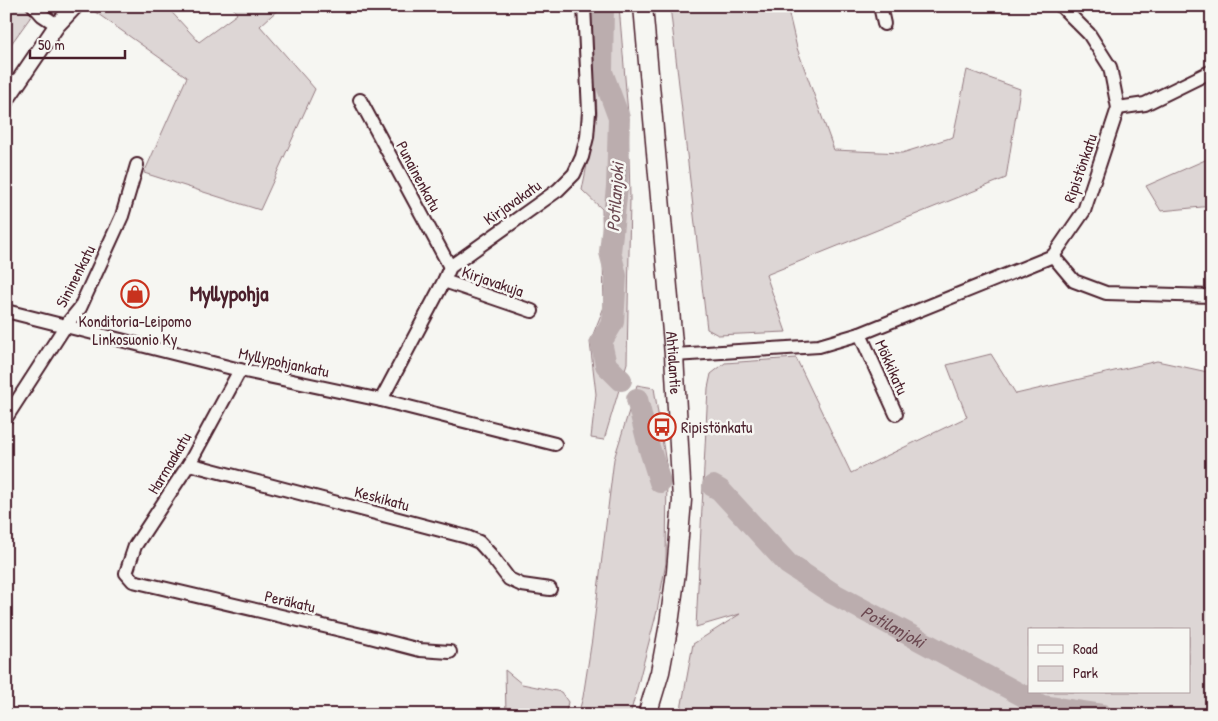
<svg xmlns="http://www.w3.org/2000/svg" width="1218" height="721" viewBox="0 0 1218 721" font-family="'Patrick Hand',sans-serif">
<style>
.green{fill:#ddd6d5;stroke:#947a80;fill-rule:evenodd}
.lines{fill:none;stroke-linecap:round;stroke-linejoin:round}
.river{stroke:#bbadae;stroke-width:22}
.minor-casing{stroke:#4a1f2b;stroke-width:16}
.tertiary-casing{stroke:#4a1f2b;stroke-width:19}
.secondary-casing{stroke:#4a1f2b;stroke-width:21}
.minor{stroke:#f6f6f2;stroke-width:12}
.tertiary{stroke:#f6f6f2;stroke-width:15}
.secondary{stroke:#f6f6f2;stroke-width:18}
.labels{text-anchor:middle;dominant-baseline:central;stroke-width:5;stroke-linejoin:round;paint-order:stroke}
.street-label{font-size:16px;fill:#4a1f2b;stroke:#f6f6f2}
.poi-label{font-size:16px;fill:#4a1f2b;stroke:#f6f6f2}
.water-label{font-size:18px;font-style:italic;fill:#6c4a52;stroke:#f6f6f2}
.district-label{font-size:21px;font-weight:bold;fill:#4a1f2b;stroke:#f6f6f2}
</style>
<rect width="100%" height="100%" fill="#f6f6f2"/>
<filter id="ink" filterUnits="userSpaceOnUse"><feTurbulence type="fractalNoise" baseFrequency=".02" numOctaves="2"/><feDisplacementMap in="SourceGraphic" scale="10" xChannelSelector="R" yChannelSelector="G"/><feConvolveMatrix kernelMatrix="1 2 1 2 8 2 1 2 1" color-interpolation-filters="sRGB"/></filter>
<g filter="url(#ink)">
<g class="green">
<path d="M6,6H23L32,15L6,51Z"/>
<path d="M95,6H166L199,42L237,14L232,6H282L260,26L315,89L260,210L144,173L187,77L91,9Z"/>
<path d="M592,6H619L628,114L630,198L627,363L604,440L591,438L596,394L590,342L604,307L602,209L582,190L597,114Z"/>
<path d="M670,6H787L797,48L834,150L902,153L953,137L967,70L1020,89L1006,178L766,275L786,332L718,335L707,329Z"/>
<path d="M1212,157V206L1161,211L1146,186Z"/>
<path d="M991,354L1016,394L1157,361L1212,373V715H680L693,644L740,614L696,627L708,388L711,374L725,363L796,358L851,473L967,417L947,365ZM1029,630H1189V692H1029Z"/>
<path d="M637,385L654,388L667,470L666,563L657,611L630,715H578L583,697L592,639L614,459Z"/>
<path d="M505,670L522,684L561,692L568,702L565,715H506Z"/>
</g>
<g class="lines">
<g class="river">
<path d="M603,6L602,72L619,118L617,187L610,252L616,276L613,322L601,342L606,365L621,380"/>
<path d="M637,399L649,447L660,482"/>
<path id="s1" d="M713,486L720,490L788,564L832,593L1042,706L1102,715"/>
</g>
<g class="minor-casing">
<g id="minor">
<path d="M34,6L42,15L57,25"/>
<path d="M880,6L884,24"/>
<path d="M360,100L450,267"/>
<path d="M1118,108L1145,104L1212,71"/>
<path d="M1053,256L1074,281L1106,293L1212,296"/>
<path d="M444,281L532,311"/>
<path d="M6,311L240,370L381,400L555,444"/>
<path d="M860,334L896,414"/>
<path d="M674,355L819,346L860,334L1053,256L1084,211L1118,108L1110,67L1089,34L1061,6"/>
<path d="M240,370L189,464L135,546L126,573L133,581L366,636L420,650L450,652"/>
<path d="M381,400L444,281L450,267L558,190L574,174L582,157L587,137L589,112L584,6"/>
<path d="M6,418L66,325L80,308L122,216L137,165"/>
<path d="M189,464L467,537L479,542L490,554L509,579L522,585L550,589"/>
</g>
</g>
<g class="tertiary-casing">
<path id="tertiary" d="M6,100L57,25L75,6"/>
</g>
<g class="secondary-casing">
<g id="secondary">
<path id="s2" d="M643,6L674,355L682,500L676,572L669,624L660,672L647,715"/>
</g>
</g>
<use href="#minor" class="minor"/>
<use href="#tertiary" class="tertiary"/>
<use href="#secondary" class="secondary"/>
</g>
</g>
<defs>
<g id="shop-ring" transform="scale(1.4375)"><circle r="9.5" fill="#f6f6f2" stroke="#c8321e" stroke-width="1.5"/><path d="M-5-2.5h2.3a2.7 3.5 0 0 1 5.4 0H5L5.5 6h-11ZM-1.5-2.5h3a1.5 2.3 0 0 0-3 0Z" fill="#c8321e"/></g>
<g id="bus-ring" transform="scale(1.4375)"><circle r="9.5" fill="#f6f6f2" stroke="#c8321e" stroke-width="1.5"/><path d="M-5-6H5V4H4V6H2V4H-2V6H-4V4H-5ZM-3.5-4V0h7V-4ZM-3.5 1.2v1.5H-2V1.2ZM2 1.2v1.5H3.5V1.2Z" fill="#c8321e"/></g>
</defs>
<g fill-rule="evenodd">
<use href="#shop-ring" x="135" y="294"/>
<use href="#bus-ring" x="662" y="427"/>
</g>
<g class="labels">
<g class="street-label">
<text transform="translate(1080 168) rotate(-71)">Ripistönkatu</text>
<text transform="translate(419 176) rotate(62)">Punainenkatu</text>
<text transform="translate(512 202) rotate(-35)">Kirjavakatu</text>
<text transform="translate(75 276) rotate(-63)">Sininenkatu</text>
<text transform="translate(493 281) rotate(19)">Kirjavakuja</text>
<text transform="translate(284 362) rotate(12)">Myllypohjankatu</text>
<text stroke="none"><textPath href="#s2" startOffset="358">Ahtialantie</textPath></text>
<text transform="translate(892 367) rotate(66)">Mökkikatu</text>
<text transform="translate(169 463) rotate(-59)">Harmaakatu</text>
<text transform="translate(382 498) rotate(15)">Keskikatu</text>
<text transform="translate(290 601) rotate(13)">Peräkatu</text>
</g>
<g class="poi-label">
<text x="135" y="321">Konditoria-Leipomo<tspan x="135" dy="18">Linkosuonio Ky</tspan></text>
<text x="681" y="427" text-anchor="start">Ripistönkatu</text>
</g>
<g class="water-label">
<text transform="translate(615 197) rotate(-86)">Potilanjoki</text>
<text stroke="none"><textPath href="#s1" startOffset="231">Potilanjoki</textPath></text>
</g>
<g class="district-label">
<text x="229" y="293">Myllypohja</text>
</g>
</g>
<rect width="1218" height="721" fill="none" stroke="#f6f6f2" stroke-width="25"/>
<rect x="12" y="12" width="1193" height="696" fill="none" stroke="#4a1f2b" stroke-width="2" filter="url(#ink)"/>
<rect x="1028" y="628" width="162" height="65" fill="#f6f6f2" stroke="#b1a0a2"/>
<rect x="1038" y="645" width="25" height="8" fill="#f6f6f2" stroke="#b1a0a2"/>
<text x="1073" y="654" font-size="15" fill="#4a1f2b">Road</text>
<rect x="1038" y="666" width="25" height="15" fill="#ddd6d5" stroke="#b1a0a2"/>
<text x="1073" y="678" font-size="15" fill="#4a1f2b">Park</text>
<path d="M30 50v8h95v-8" fill="none" stroke="#4a1f2b" stroke-width="2.5"/>
<text x="38" y="50" font-size="15" fill="#4a1f2b" stroke="#f6f6f2" stroke-width="4" paint-order="stroke">50 m</text>
</svg>
